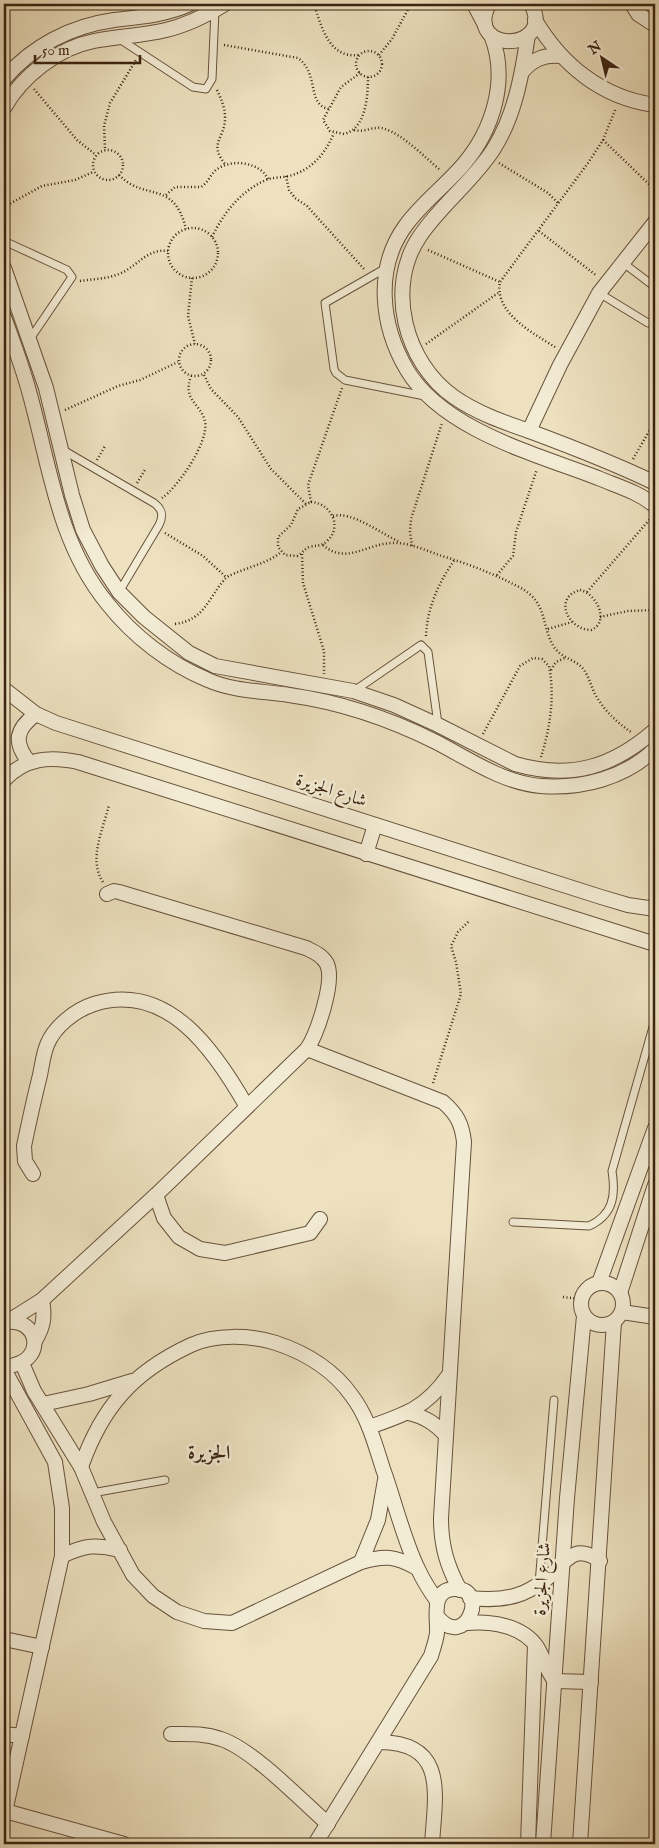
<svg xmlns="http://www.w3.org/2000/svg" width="659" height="1848" viewBox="0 0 659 1848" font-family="'IM FELL English',Amiri,serif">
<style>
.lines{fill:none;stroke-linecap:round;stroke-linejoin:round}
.service-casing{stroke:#68523c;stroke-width:9}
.minor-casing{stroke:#68523c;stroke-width:16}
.path{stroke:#3b2311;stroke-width:2.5;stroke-dasharray:1 2.5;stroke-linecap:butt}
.service{stroke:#f3ecd5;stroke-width:7}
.minor{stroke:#f3ecd5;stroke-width:14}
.labels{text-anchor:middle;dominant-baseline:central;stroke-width:5;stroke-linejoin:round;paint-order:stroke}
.street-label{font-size:18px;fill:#3b2311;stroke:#f3ecd5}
.quarter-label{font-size:20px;font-weight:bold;fill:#3b2311;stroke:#f3ecd5}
</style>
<rect width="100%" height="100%" fill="#ede1bf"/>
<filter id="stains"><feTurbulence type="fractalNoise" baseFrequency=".004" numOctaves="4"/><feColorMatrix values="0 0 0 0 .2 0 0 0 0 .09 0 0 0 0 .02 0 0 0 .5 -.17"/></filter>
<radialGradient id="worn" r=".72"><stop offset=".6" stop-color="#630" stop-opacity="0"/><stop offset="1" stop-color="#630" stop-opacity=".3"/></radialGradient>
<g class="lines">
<g class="service-casing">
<g id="service">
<path d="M118,38L193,87L206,89L212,79L215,10"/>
<path d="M4,241L67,270L72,277L30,339"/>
<path d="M622,262L655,287"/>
<path d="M386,268L325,303L334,369L336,373L345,380L425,396"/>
<path d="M599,293L648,323L655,321"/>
<path d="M63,450L154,503C162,509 164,515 159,525L119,592"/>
<path d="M354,691L421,645L428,652L438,724"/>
<path d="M513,1222L589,1226C613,1215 616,1196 612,1171L655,1020"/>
<path d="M92,1493L165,1480"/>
<path d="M539,1584L554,1400"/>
</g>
</g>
<g class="minor-casing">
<g id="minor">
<path d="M474,4L485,25"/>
<path d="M489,4C463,55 557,52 531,4"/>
<path d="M632,4L638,14L655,25"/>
<path d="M535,20C562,65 602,98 655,105"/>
<path d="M491,35C509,79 493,130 463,165C445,186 422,203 406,225C374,268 381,326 407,370C443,430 536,454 598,478C617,486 639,492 655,506"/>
<path d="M528,35C522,74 515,116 493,150C472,182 441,205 420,236C385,287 405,363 454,397C477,413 503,422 529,431C572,447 614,463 655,483"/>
<path d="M523,71C533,59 544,55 560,56"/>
<path d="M4,79C32,46 71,26 114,20C140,17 166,15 190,4"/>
<path d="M4,108C22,76 58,48 94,41C118,36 142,36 166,30C187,25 207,15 225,4"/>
<path d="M4,268L46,388L72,495L83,530L102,566L119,592L144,617L189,653L215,666L353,691L394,705L438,725L515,764C571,780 613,767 655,730"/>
<path d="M4,317C13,342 23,368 30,395C50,467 58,543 107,603C133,636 169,664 208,680C232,691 262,691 289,695C340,702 390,719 436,742C469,759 503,783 541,786C582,789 625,778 655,749"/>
<path d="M529,431L560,365L599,293L655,222"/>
<path d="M4,689L36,714L56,723L601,897L628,905L655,909"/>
<path d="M29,762C13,742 16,729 36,714"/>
<path d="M4,780C25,758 49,756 78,762L655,944"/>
<path d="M366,854L375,825"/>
<path d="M307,1049L443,1102C457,1114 462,1124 464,1142L441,1518C441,1546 447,1566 460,1590"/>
<path d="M33,1174L25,1161L24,1146C29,1122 34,1099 40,1075C42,1066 43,1055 47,1045C54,1027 75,1010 94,1004C168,981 215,1051 247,1107"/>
<path d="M156,1195L164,1218L179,1237L200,1249L225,1253L310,1233L320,1219"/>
<circle cx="602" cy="1304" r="21"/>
<path d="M599,1283L655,1128"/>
<path d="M620,1293L655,1185"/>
<path d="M622,1312L655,1317"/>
<path d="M7,1322L42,1300L156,1195L307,1049C317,1034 335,982 327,964C322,955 314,952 306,948L119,892L114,891L107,894"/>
<path d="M7,1322C39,1319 45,1358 14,1365"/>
<path d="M35,1341C44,1326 45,1316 42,1300"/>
<path d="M22,1363L34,1391L81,1467L104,1522L133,1575L153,1596L177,1612L204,1621L232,1623L361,1562C385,1555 395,1556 417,1568"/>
<path d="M4,1369L55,1462L62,1508V1556L4,1816"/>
<path d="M43,1404L89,1394L132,1381"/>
<path d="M409,1413C425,1417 434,1423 445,1434"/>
<path d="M369,1427C404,1415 426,1408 448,1376"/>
<path d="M81,1467C102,1407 133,1372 191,1345C215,1334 251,1335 276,1343C306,1353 333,1369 352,1396C368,1417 375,1444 383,1469C394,1499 404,1541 418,1569C423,1580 430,1591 437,1601"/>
<path d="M62,1556C85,1545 95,1544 120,1550"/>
<path d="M361,1562L378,1520L385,1480"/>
<path d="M470,1598C489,1600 506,1600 523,1593C534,1588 544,1582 552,1574C568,1558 576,1544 600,1561"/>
<path d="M467,1623C490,1621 522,1625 537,1647C544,1658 547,1672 555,1681L591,1682"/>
<path d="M4,1639L42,1647"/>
<path d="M4,1734L22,1736"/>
<path d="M171,1734C188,1734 204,1733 221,1739C252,1749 302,1801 328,1824"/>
<path d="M380,1742C448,1743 435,1795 432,1844"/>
<path d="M5,1811L124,1844"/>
<path d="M315,1844L431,1656C433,1649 436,1641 437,1633C438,1618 430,1590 454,1589C491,1587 465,1653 437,1616"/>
<path d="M528,1844L535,1645"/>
<path d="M543,1844L567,1498L584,1316"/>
<path d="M580,1844L614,1322"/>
</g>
</g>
<g class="path">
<path d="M314,4C321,26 329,59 359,55"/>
<path d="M224,45L298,58C320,74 306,106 330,109"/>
<circle cx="369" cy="64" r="13"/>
<path d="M379,55L392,39L411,4"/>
<path d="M360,73L341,87L323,120L330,131L344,134C366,129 368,96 368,77"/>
<path d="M34,89L77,140L96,155"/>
<path d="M217,90C221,99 225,107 225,117C226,138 207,143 226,165"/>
<path d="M354,130C366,133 374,125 385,129C402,134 426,158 440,170"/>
<path d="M603,140L655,190"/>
<path d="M105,148L104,126L110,103L136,60"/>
<circle cx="108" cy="165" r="15"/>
<path d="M499,163L548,193L559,204"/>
<path d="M119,175C145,202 174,179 186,229"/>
<path d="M286,176L289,190L295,198L307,206L364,269"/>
<path d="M166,195L175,187H201C208,183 210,175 216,170C231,158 260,162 268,179"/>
<path d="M4,207L42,186L75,180L93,172"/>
<circle cx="193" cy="253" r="25"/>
<path d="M539,231L597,276"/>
<path d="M212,237C224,212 241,191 266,180C273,177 281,178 289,176C312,170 325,154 334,133"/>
<path d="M428,250L500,282"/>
<path d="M192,278L188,316L195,344"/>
<path d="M80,281C93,279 107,279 119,274C137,267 147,248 168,251"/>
<circle cx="195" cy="360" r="16"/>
<path d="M426,344L498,293"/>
<path d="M555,347C533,333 494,313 500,282L588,163L603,140L616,108"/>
<path d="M204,375L211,389L238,417L271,469L306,504"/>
<path d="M65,410L118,386L140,380L178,362"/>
<path d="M633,459L655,421"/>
<path d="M97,460L105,446"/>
<path d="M137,483L146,468"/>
<path d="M162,498C178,487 209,442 205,422C201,403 182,401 191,376"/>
<path d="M311,502C331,503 343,527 327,541C321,547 316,545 309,547C304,549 302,554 297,556L285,555L278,547V537L291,525L298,509Z"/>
<path d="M311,502L308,485L342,388"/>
<path d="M333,516C353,511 381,534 400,542"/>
<path d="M165,533L203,556L226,577"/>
<path d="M323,545C347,566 368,542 395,543C411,543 427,551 442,556C469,564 494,574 519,587C549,603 540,624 554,647C562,659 576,659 584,670C589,677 591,686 595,694C603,709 616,722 631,732"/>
<path d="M412,546L410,532L411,519L442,423"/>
<path d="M302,554L303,583L324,651V674"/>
<path d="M497,575L513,556L516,532L537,469"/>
<path d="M580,590C596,593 611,622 591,630C569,630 552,598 580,590Z"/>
<path d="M587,592L650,519"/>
<path d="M600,617L628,611L655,610"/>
<path d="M175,624C205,620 208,598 225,579C232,571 267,565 281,552"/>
<path d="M548,629L572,622"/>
<path d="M426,636C427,608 439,582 455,559"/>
<path d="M551,670L556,662L565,658"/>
<path d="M483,734L520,666L533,658L542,659L549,666C555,696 550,729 541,757"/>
<path d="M103,882C88,859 103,830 109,805"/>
<path d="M433,1083L461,994L456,962L451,946L458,932L469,921"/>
<path d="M563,1297L581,1299"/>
</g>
<use href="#service" class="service"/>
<use href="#minor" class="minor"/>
</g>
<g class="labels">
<g class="street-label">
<text transform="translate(331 791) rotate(18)">شارع الجزيرة</text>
<text transform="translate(543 1579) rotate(-86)">شارع الجزيرة</text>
</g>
<g class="quarter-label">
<text x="209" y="1453">الجزيرة</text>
</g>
</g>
<rect width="659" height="1848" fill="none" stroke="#ede1bf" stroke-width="20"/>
<rect x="5" y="5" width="649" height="1838" fill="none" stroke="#3b2311" stroke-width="2.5"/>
<rect x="10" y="10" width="639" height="1828" fill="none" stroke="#3b2311"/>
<g transform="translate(602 58) rotate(325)" stroke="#f3ecd5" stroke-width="4" paint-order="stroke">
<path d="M0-4L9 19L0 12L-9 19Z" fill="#3b2311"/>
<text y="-8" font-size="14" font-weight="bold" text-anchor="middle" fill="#3b2311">N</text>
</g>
<path d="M35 55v8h105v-8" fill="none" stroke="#3b2311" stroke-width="2.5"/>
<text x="42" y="55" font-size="15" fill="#3b2311" stroke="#f3ecd5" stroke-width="4" paint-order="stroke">50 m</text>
<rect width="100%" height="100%" filter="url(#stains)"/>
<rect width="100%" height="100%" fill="url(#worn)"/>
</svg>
